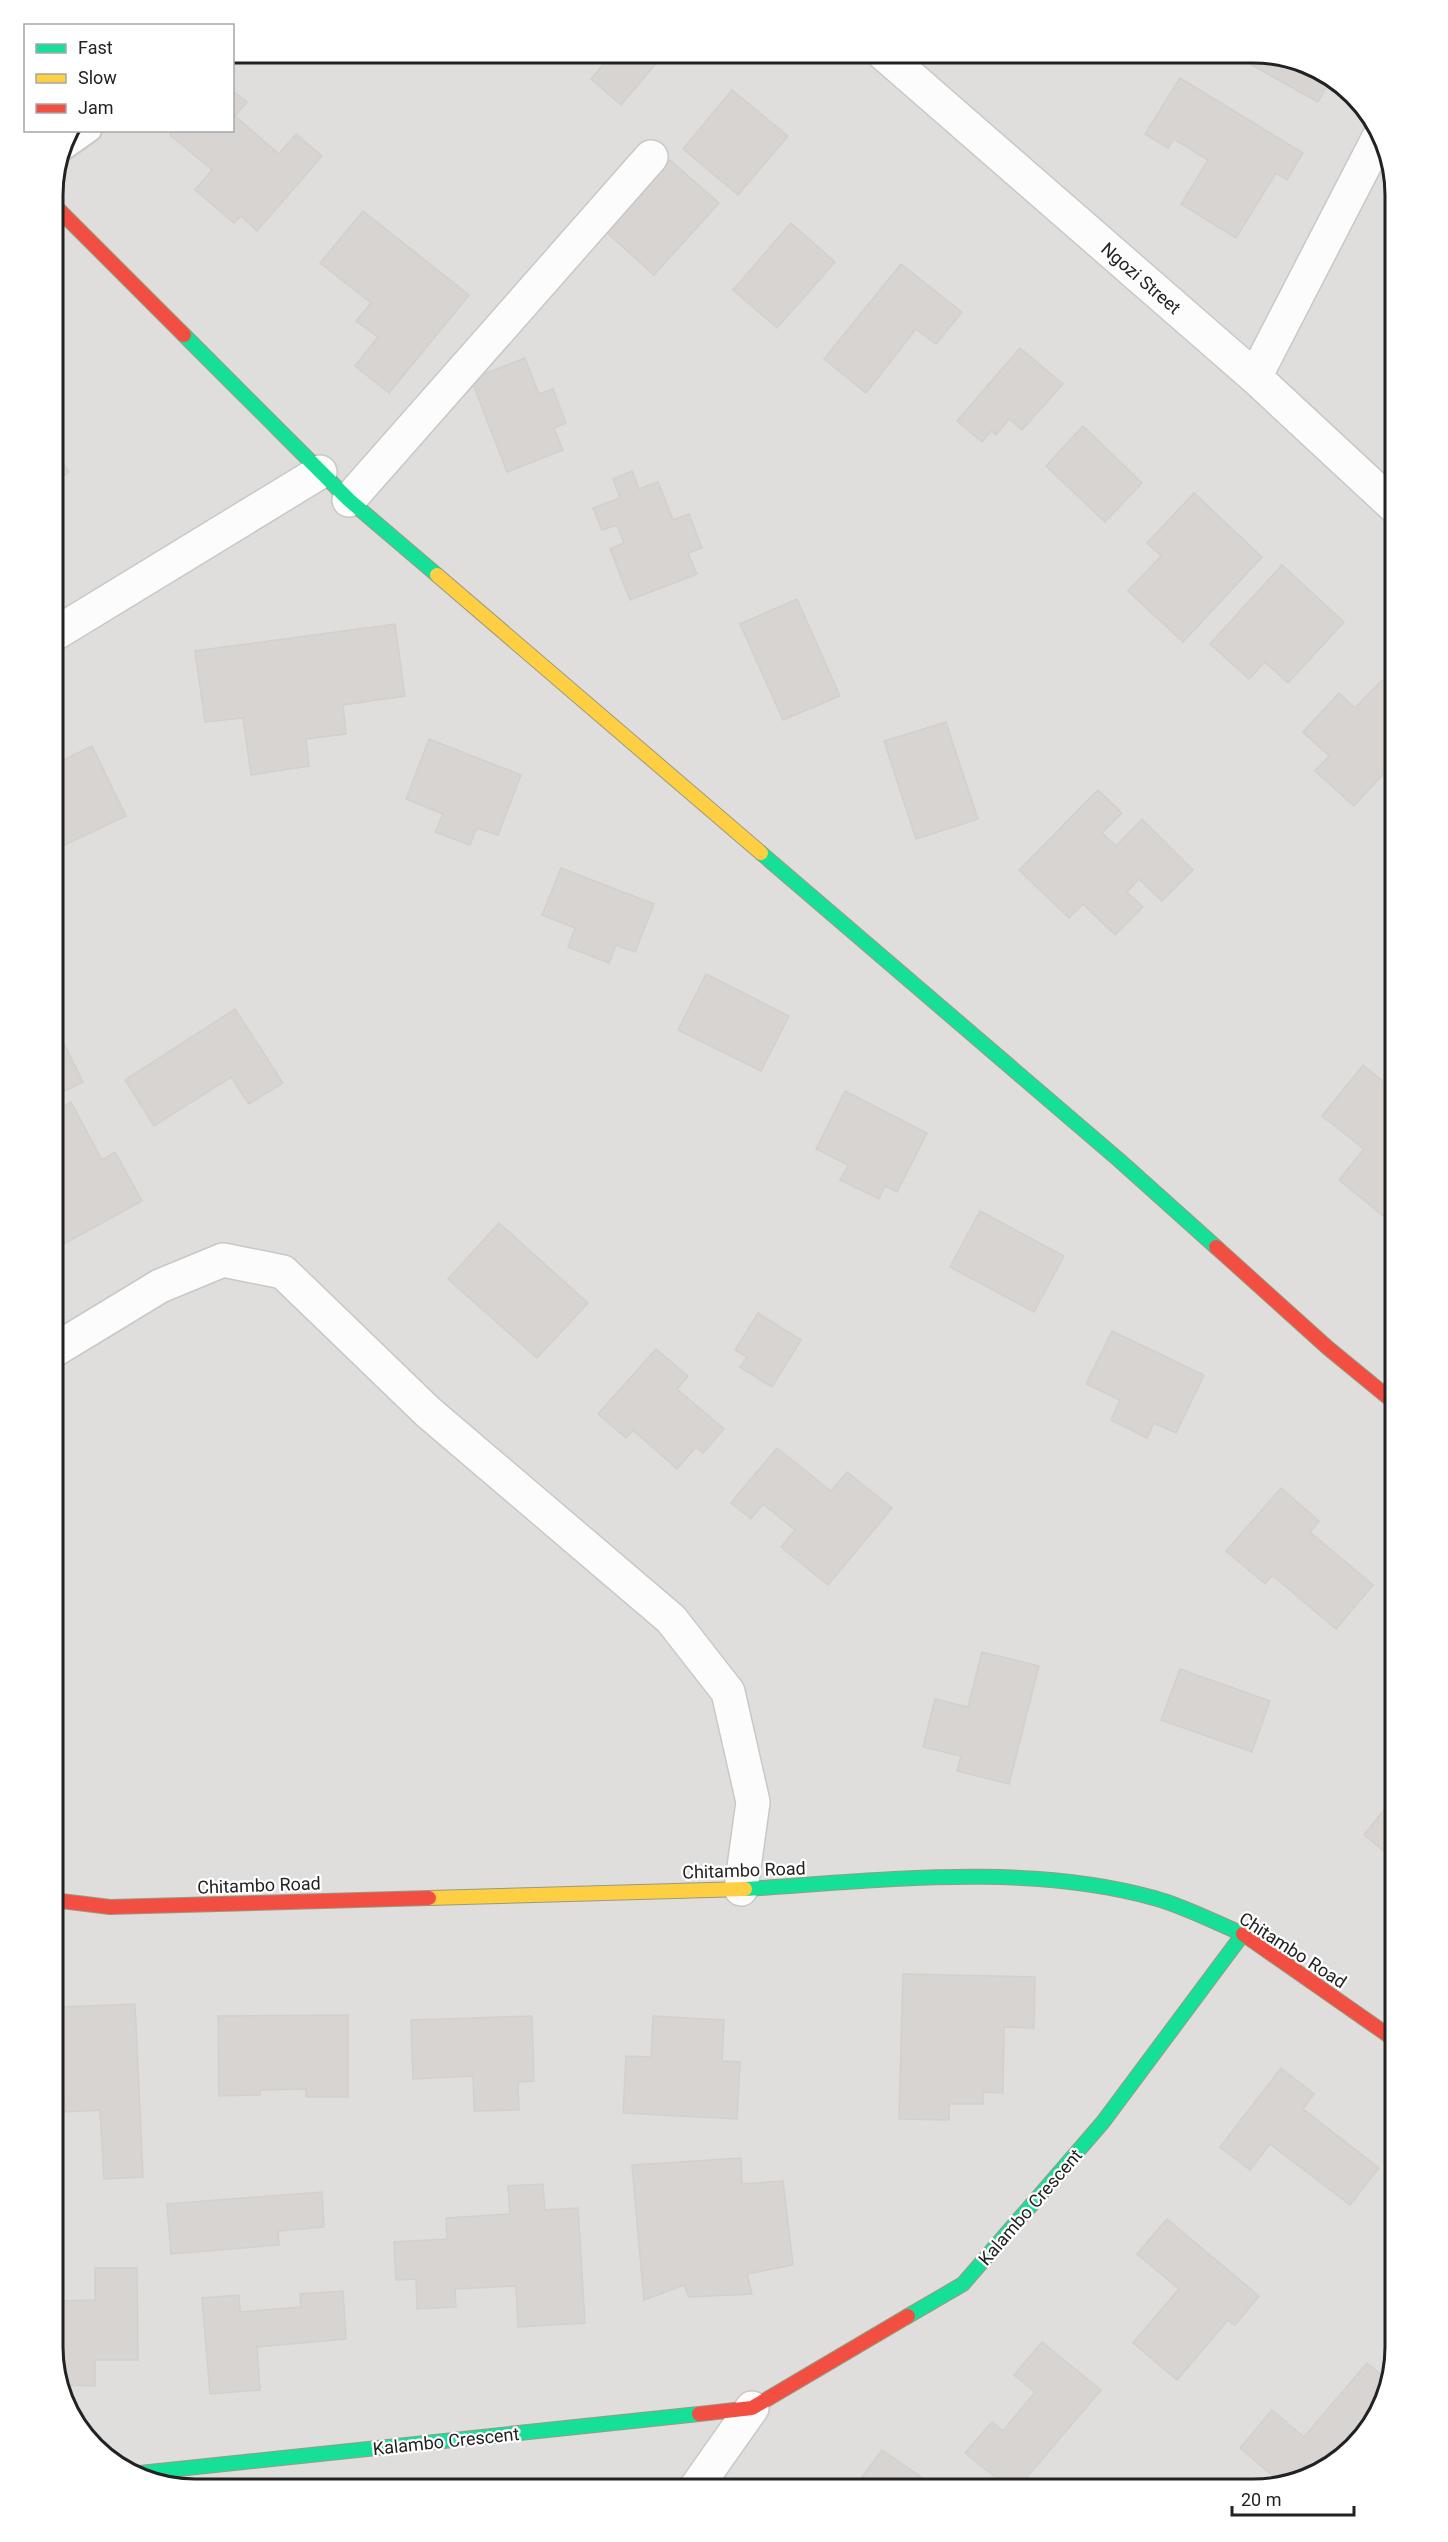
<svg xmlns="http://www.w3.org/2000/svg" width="1448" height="2542" viewBox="0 0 1448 2542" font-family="Roboto,sans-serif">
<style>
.residential{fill:#dfdedc}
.building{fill:#d7d4d2;stroke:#d3d0cc;stroke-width:1.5}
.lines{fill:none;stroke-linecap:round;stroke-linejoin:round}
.lane-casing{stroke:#c9c8c7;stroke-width:26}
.street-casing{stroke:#c9c8c7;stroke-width:36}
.fast-casing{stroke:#999a82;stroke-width:16}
.slow-casing{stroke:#999a82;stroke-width:16}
.jam-casing{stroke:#999a82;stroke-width:16}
.lane{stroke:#fdfcfc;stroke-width:22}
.street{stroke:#fdfcfc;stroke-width:33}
.fast{stroke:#16e098;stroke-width:14}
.slow{stroke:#ffcf43;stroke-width:14}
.jam{stroke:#f24e42;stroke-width:14}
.labels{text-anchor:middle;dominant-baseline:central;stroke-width:4.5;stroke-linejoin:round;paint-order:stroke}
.street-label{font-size:18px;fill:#222;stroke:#fff}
.rim{fill:none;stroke:#222;stroke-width:3}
</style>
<rect width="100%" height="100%" fill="#f0eeeb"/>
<path class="residential" d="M233,53H1262L1332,77L1381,132L1395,195V2347L1372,2426L1316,2475L1253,2489H186L116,2465L67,2410L53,2347V186L68,130H232Z"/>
<g class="building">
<path d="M601,53H665L621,105L591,79L608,59Z"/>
<path d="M1230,53H1262L1332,77L1318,102Z"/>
<path d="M1180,78L1303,153L1287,180L1276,173L1236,238L1181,204L1208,160L1174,139L1168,148L1145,134Z"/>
<path d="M232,90L247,102L235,116L279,154L296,134L322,156L257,231L241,216L234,223L195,190L212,170L170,135L174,130H232Z"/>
<path d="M732,90L788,136L738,195L683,149Z"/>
<path d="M670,160L719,203L654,275L605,231Z"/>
<path d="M363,211L469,295L389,393L355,366L378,337L356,321L371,303L320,263Z"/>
<path d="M791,223L835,262L777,328L733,290Z"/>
<path d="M901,264L962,312L936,344L916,329L866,393L824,359Z"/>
<path d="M1020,348L1063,384L1022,430L1009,419L996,435L991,431L982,442L957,421Z"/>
<path d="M525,358L539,394L553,389L566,423L554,428L563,450L507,472L471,379Z"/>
<path d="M1083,426L1142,483L1105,522L1046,466Z"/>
<path d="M53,448L69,472L53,483Z"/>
<path d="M632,471L639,489L658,482L673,520L689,514L702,548L688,553L697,574L630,600L610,549L624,543L617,525L602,530L593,508L620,498L613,479Z"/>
<path d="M1194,493L1262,557L1183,642L1128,591L1161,556L1147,543Z"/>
<path d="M1282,565L1344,622L1288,683L1265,662L1249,679L1210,644Z"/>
<path d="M797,599L840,696L783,720L740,624Z"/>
<path d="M395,624L405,696L343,705L346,734L306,739L309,766L251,775L243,718L205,722L195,651Z"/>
<path d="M1382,680L1395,692V761L1354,806L1315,771L1329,756L1303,732L1339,693L1355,708Z"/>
<path d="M946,722L978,819L916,839L884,741Z"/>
<path d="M429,739L521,775L498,835L477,828L470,845L435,832L443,814L406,799Z"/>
<path d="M92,746L126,816L54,850L61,866L53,870V765Z"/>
<path d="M1098,790L1122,813L1102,833L1116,846L1142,819L1193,870L1162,901L1139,879L1127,892L1143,907L1115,935L1083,904L1069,918L1019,870Z"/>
<path d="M561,868L654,904L635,952L616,945L609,963L568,947L575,928L542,915Z"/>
<path d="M706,974L789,1016L761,1071L678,1030Z"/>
<path d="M235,1009L283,1083L249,1104L231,1077L154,1126L125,1080Z"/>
<path d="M55,1026L83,1082L53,1097V1027Z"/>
<path d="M1363,1065L1395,1091V1208L1387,1219L1339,1180L1364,1149L1322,1116Z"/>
<path d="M845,1091L927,1133L897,1192L885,1186L879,1199L840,1180L848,1165L816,1149Z"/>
<path d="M71,1102L102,1160L115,1152L142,1201L53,1250V1112Z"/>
<path d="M980,1211L1064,1256L1034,1312L950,1267Z"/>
<path d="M499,1223L588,1303L537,1358L448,1279Z"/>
<path d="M758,1313L801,1340L772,1387L740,1367L747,1357L735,1350Z"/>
<path d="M1112,1331L1204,1375L1176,1433L1154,1423L1147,1438L1111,1420L1120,1400L1086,1384Z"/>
<path d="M656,1349L688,1376L677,1389L724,1429L703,1453L696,1447L677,1469L633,1430L626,1438L598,1414Z"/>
<path d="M777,1448L831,1491L847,1472L892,1508L828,1585L781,1547L795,1530L763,1504L751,1519L731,1503Z"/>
<path d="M1281,1488L1319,1521L1310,1532L1373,1585L1336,1629L1272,1575L1265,1584L1226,1551Z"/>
<path d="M982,1652L1039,1666L1009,1784L957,1771L961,1756L923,1747L935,1699L968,1707Z"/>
<path d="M1180,1669L1270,1701L1252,1752L1161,1720Z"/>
<path d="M1395,1796V1860L1364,1835Z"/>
<path d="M903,1974L1035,1977L1034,2028L1004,2027L1003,2093L983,2092V2104H949V2120L899,2119Z"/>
<path d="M135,2004L143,2177L104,2179L100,2110L65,2112L62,2060H53V2022L63,2021V2007Z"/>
<path d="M348,2015V2097H306V2089L260,2090V2095L219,2096L218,2016Z"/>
<path d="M532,2016L534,2081L518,2082L519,2110L474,2111L473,2076L413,2079L411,2020Z"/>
<path d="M653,2016L724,2020L722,2061L740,2062L737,2119L623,2113L626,2056L651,2057Z"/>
<path d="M1281,2068L1314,2094L1303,2109L1379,2168L1350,2205L1270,2144L1250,2170L1220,2147Z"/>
<path d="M741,2158L742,2184L783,2181L793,2265L747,2274L752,2294L689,2297L684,2285L644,2300L632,2165Z"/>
<path d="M543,2184L545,2210L578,2208L585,2323L518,2327L516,2286L455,2289L456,2307L417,2309L416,2279L396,2280L394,2242L447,2239L446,2218L510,2214L508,2186Z"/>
<path d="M322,2192L324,2227L278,2231L279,2245L171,2254L167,2204Z"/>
<path d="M1167,2219L1259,2296L1235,2325L1228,2320L1177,2380L1133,2343L1179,2289L1137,2254Z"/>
<path d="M95,2268H137L138,2360H95V2386L61,2385L52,2347L53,2301L95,2300Z"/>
<path d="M343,2291L346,2339L257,2347L260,2390L210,2394L202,2298L239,2295L240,2312L301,2307L300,2294Z"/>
<path d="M1042,2342L1101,2390L1017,2489H1010L965,2453L992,2422L1003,2431L1035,2392L1014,2375Z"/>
<path d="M1367,2363L1386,2379L1372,2426L1316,2475L1281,2483L1240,2448L1272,2410L1304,2437Z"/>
<path d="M882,2450L934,2486L932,2489H853Z"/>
</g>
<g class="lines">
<g class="lane-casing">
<path id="lane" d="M63,149L90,130"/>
</g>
<g class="street-casing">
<g id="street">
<path d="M883,53L1255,377L1395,507"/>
<path d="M1255,377L1381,133"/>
<path d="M349,500L651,157"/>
<path d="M53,635L320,472"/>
<path d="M53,1351L160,1286L223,1260L283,1272L428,1412L671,1619L728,1692L753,1802L741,1889"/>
<path d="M695,2489L752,2408"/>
</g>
</g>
<g class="fast-casing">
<g id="fast">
<path d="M184,335L349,500L437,575"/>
<path d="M761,853L1119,1160L1216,1247"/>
<path d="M745,1889C876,1881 1026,1862 1154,1898C1184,1906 1214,1922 1243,1934"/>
<path d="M908,2316L963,2284L1103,2122L1243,1934"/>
<path d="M140,2473L699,2414"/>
</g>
</g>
<g class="slow-casing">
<g id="slow">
<path d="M437,575L761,853"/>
<path d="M429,1898L745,1889"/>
</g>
</g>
<g class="jam-casing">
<g id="jam">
<path d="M53,204L184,335"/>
<path d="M1216,1247L1328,1348L1395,1403"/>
<path d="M53,1900L110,1907L429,1898"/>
<path d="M1243,1934L1395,2040"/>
<path d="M699,2414L752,2408L908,2316"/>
</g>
</g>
<use href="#lane" class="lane"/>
<use href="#street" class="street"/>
<use href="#fast" class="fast"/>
<use href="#slow" class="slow"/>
<use href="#jam" class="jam"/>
</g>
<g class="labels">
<g class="street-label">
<text transform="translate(1141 278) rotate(41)">Ngozi Street</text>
<text transform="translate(744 1870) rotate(-2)">Chitambo Road</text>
<text transform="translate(259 1885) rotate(-2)">Chitambo Road</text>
<text transform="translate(1293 1950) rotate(33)">Chitambo Road</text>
<text transform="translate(1030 2207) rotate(-49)">Kalambo Crescent</text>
<text transform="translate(446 2441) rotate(-6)">Kalambo Crescent</text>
</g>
</g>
<path d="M0 0H1448V2542H0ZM195 63H1253A132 132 0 0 1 1385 195V2347A132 132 0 0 1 1253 2479H195A132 132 0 0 1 63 2347V195A132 132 0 0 1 195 63Z" fill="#fff" fill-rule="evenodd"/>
<path class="rim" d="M195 63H1253A132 132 0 0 1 1385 195V2347A132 132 0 0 1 1253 2479H195A132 132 0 0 1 63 2347V195A132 132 0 0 1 195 63Z"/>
<rect x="24" y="24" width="210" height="108" fill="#ffffff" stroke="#a7a7a7" stroke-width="1.5"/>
<rect x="36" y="44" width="30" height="9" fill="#16e098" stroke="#a7a7a7" stroke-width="1.5"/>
<text x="78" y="54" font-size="18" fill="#222222">Fast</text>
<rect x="36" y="74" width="30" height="9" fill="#ffcf43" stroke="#a7a7a7" stroke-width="1.5"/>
<text x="78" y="84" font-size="18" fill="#222222">Slow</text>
<rect x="36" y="104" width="30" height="9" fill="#f24e42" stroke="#a7a7a7" stroke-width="1.5"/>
<text x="78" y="114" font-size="18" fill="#222222">Jam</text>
<path d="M1232 2506v9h122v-9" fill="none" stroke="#222222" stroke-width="3"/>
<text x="1241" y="2506" font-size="18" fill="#222222" stroke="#ffffff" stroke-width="4.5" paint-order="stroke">20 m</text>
</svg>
